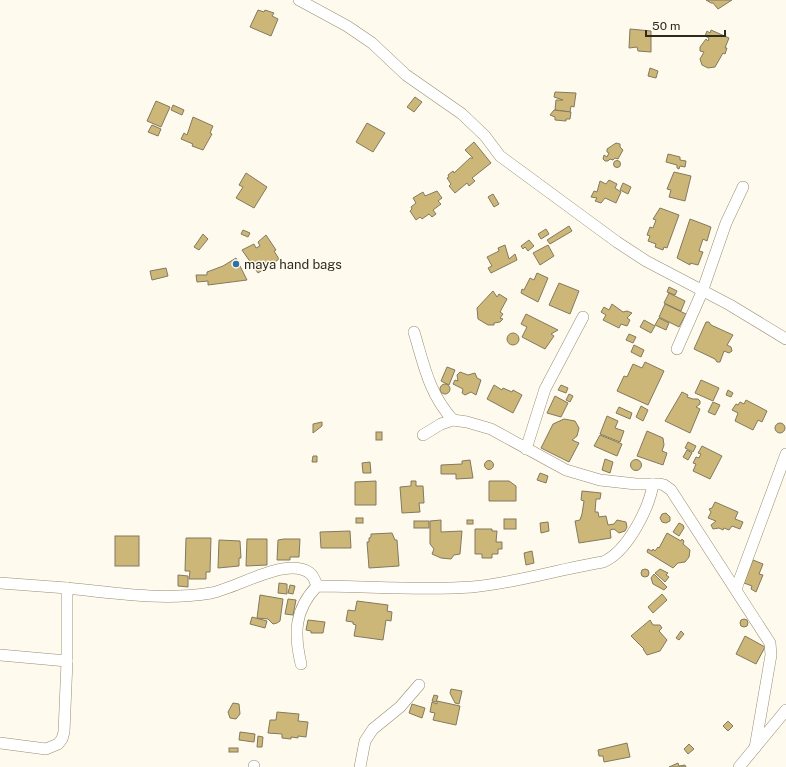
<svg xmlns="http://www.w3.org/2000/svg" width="786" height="767" viewBox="0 0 786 767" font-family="'Public Sans',sans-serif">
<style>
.building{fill:#ccb779;stroke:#83795e}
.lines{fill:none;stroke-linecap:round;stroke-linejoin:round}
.minor-casing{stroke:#978d71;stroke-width:12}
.minor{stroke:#fff;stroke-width:11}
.poi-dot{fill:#2e71a7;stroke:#fefaed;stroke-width:1.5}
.labels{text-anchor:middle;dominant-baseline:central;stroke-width:3;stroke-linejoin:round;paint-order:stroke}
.poi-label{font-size:13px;fill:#2e2a1e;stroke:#fefaed;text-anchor:start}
</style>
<rect width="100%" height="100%" fill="#fefaed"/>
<g class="building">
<path d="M706,0H732L718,9L713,3H711Z"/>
<path d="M258,10L264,12L265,10L274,13L272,16L278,19L271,36L250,27Z"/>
<path d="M630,29L651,31V52L638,51L637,47L629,48Z"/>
<path d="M711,30L729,38L725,48H727L725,54L723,53L715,67L708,68L702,65L700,59L704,52L700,51V47L706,39L708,41L709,38L705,36L707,31L710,33Z"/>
<path d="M650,68L658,71L656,78L648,76Z"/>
<path d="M555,92L576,93L574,107L571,106L570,112L555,110L556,100H563L554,97Z"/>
<path d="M415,97L422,102L414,112L407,107Z"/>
<path d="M156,101L170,107L161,127L147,121Z"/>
<path d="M173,105L184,110L182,115L171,110Z"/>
<path d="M554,110L571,112L570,119H566V121L555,120V117L550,115Z"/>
<path d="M193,117L213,126L210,133L212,134L203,150L192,146L193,144L181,139L184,133L187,135Z"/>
<path d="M367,123L385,133L373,152L356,142Z"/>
<path d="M152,125L161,129L158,136L148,132Z"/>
<path d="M474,142L491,163L472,178L475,181L469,186L467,183L455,193L449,186L451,184L447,178L449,177L448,175L453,171L454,173L470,158H473L465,150Z"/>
<path d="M616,143L620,144V147L623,150L618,159L615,158L613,160L610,159L608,161H605L603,159L604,155L607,157L609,153L607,152V149Z"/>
<path d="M668,154L680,157V160L686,161L685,167L680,166L679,169L677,168V165L666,162Z"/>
<circle cx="617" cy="164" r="3.5"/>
<path d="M674,172L691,176L685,201L669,197L671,190L667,189Z"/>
<path d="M246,173L267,187L254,208L236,198L243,187L239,185Z"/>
<path d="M609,180L617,184L615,188L621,192L616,203L605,198L601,203L595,201L597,198L591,197L594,191L597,192L600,181L606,184Z"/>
<path d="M623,183L631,187L628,194L620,190Z"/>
<path d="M437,191L442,198L438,201L441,204L433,210L436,214L432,217L429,214L422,219L420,217L416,220L410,211L412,209L411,207L416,203L413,198L423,192L425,196Z"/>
<path d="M493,194L499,204L494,207L488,197Z"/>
<path d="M660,208L679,215L667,248L664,247L663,250L655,247L656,244L648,241L650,236L647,235L650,227L653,228L656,220L653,219Z"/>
<path d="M690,219L711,227L707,241L703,239L699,251L703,252L698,265L690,263V265L677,258Z"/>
<path d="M569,226L572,231L550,244L547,240Z"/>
<path d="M546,229L549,234L541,239L538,234Z"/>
<path d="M243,230L250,233L248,237L241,234Z"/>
<path d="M203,234L208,239L199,250L194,247Z"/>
<path d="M266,235L276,250L274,251L279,259L271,265L270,262L265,266L266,268L258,273L242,250L254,244L256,248L260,246L258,242Z"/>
<path d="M529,240L534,246L528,251L525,247L523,249L521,246Z"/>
<path d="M505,245L509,259L515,254L517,260L491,273L488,268L492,266L487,257L499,251L498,248Z"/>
<path d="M548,245L554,256L540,265L533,253Z"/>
<path d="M236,258L247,280L208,285V281L197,282L196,275H207V272L223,266Z"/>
<path d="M166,268L168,276L152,280L150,271Z"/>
<path d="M537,273L548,278L538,302L521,293L522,289L524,290L530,278L534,280Z"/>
<path d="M559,283L579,291L570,314L549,305Z"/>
<path d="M669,287L677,291L675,295L667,292Z"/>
<path d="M493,291L497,297L499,294L507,299L500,312L503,314L500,318L503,319L500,322L494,323V325H488L478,319L477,308Z"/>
<path d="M669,293L685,301L681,311L664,303Z"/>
<path d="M612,304L623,312L627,311L632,313L627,318L630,320L627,326L621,324L619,328L603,320L606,315L601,312L604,307L609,310Z"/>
<path d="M665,304L686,314L679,327L659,317Z"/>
<path d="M526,314L558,330L551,334L554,336L545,349L522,337L527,327L521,324Z"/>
<path d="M659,318L669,323L666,330L655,325Z"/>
<path d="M644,320L655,326L651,333L640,327Z"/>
<path d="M706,322H709L711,325L733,335L727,345L731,347L732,351L729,353L724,351L720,362H717L715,359L694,349Z"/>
<circle cx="513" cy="339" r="6"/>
<path d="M629,334L636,337L633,343L626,340Z"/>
<path d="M634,345L644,350L641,357L631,352Z"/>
<path d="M645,362L664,371L648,405L617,391L624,376L627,377L633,364L642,368Z"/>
<path d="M447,367L455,370L449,385L441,381Z"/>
<path d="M460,372L468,375L475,373L477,378L481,380L476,395L471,392L465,395L462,393L463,389L453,384L455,380L458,381L457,375Z"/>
<path d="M701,380L719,388L713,401L695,393Z"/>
<circle cx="445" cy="389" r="5"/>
<path d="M494,385L502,390L503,388L512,392L513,390L522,395L513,413L487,399Z"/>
<path d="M561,385L568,388L566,393L558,390Z"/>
<path d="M728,390L733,393L731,397L726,395Z"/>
<path d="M682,392L688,395L687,397L693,399H698L700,401V404L696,407L700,409L690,433L665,421Z"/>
<path d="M569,394L573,396L570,402L566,400Z"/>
<path d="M555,396L568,403L561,417L547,413Z"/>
<path d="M746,400L767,411L762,422L758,420L753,430L735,421L738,413L732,410L736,404L738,405L740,402L744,404Z"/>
<path d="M713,402L720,405L715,415L708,412Z"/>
<path d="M641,406L648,410L643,421L636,417Z"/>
<path d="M619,407L632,413L630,419L616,413Z"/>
<path d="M607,416L618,421L615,428L624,431L620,442L600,434Z"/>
<path d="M564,419L575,421L579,428L577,436L572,440L579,443L569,462L541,448L553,424Z"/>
<path d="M322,422V426L313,433V424Z"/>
<circle cx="780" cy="428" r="5"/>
<path d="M647,431L663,438L664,445L662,451L667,453L663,465L637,456Z"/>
<rect x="376" y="432" width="6" height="8"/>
<path d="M600,435L622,444L617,456L594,446Z"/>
<path d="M688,442L696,446L693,452L685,448Z"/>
<path d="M702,446L722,456L710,479L693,471L696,464L693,463L696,457L699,458L701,454L698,453Z"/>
<path d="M687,450L692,453L688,460L683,457Z"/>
<path d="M313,456H317V462H312Z"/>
<path d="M605,459L613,462L610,473L602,470Z"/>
<circle cx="636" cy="465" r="5.5"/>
<path d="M470,460L473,478L456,479V474H441V465L462,464V461Z"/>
<circle cx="489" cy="465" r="4.5"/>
<path d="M370,462L371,473H363L362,463Z"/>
<path d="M540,473L548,476L546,483L537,480Z"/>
<path d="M376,481V505H355V482Z"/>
<path d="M411,481H416V486H423L424,503H419L420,512L402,513L400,487L411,486Z"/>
<path d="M489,481H509L516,486V501H489Z"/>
<path d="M582,491L601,493L600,499H596L595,512H598L599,517L606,516L608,525L614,524L617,520L626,522L627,527L625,531L619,533L614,529L610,530L611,538L579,543L575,521L580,520L582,514L584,501L581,500Z"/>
<path d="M715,502L738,512L735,519L743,522L740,529L732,526L729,530L724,528L723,530L719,528L713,529L711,525L716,521L708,518L711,512L709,509L712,508Z"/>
<path d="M666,513L670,517V521L666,523L662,522L660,518L662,514Z"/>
<rect x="356" y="518" width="7" height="5"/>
<rect x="504" y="519" width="12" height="10"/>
<path d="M441,520V532L462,531L460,554L454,555L451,559L441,558L432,554L434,549L430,544V521Z"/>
<rect x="467" y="520" width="6" height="4"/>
<rect x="414" y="521" width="15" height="7"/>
<path d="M548,522L549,531L541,533L540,523Z"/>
<path d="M679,523L683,525L684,528L679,536L673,532Z"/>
<path d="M475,529H492V531H497L496,542H502V549H498V554H492V558H482V554H475Z"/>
<path d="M350,531L351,548H321L320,532Z"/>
<path d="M392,533L395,540H397L399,566L369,568L367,542H369V538L371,537V534Z"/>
<path d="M667,533L681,541L682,539L684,541L683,544L690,550L689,557L685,562L678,563L673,568L647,552L648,549L652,551L653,549L655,551L658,547L659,548Z"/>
<rect x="115" y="536" width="24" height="30"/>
<path d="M186,538H211L210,572H206V579H189L190,571H185Z"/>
<path d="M247,539H267V565L246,566Z"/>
<path d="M284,539H300L299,557H290V560H277L278,540Z"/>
<path d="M219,540L240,541L241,558H239V566L218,568Z"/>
<path d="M532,551L534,563L526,565L524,553Z"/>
<path d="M753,560L763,564L759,574L763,575L756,592L751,589L752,586L744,583Z"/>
<path d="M660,569L668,573L666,575L669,577L665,582L655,573Z"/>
<circle cx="645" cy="573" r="4"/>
<path d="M654,574L667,587L664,590L653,584L651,578Z"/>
<path d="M178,575L188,576V587L178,586Z"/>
<path d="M279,583L287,584V594L278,593Z"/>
<path d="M290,585L295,586L293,594L288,593Z"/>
<path d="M662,594L667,600L653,613L648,607Z"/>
<path d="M260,595L283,599L280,621L277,623L273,624L268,619L257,618Z"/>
<path d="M288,599L296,600L293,615L285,614Z"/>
<path d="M357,601L388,605L387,611L392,612L391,621L386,620L383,640L354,636L356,625L353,624V622L346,621L348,610L355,611Z"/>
<path d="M252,617L267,621L265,628L250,624Z"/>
<circle cx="744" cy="623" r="4"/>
<path d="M308,620L325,622L323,633H311V631L306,630Z"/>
<path d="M650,620L653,625H660L662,628L659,631L667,640L660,651L647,655L643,649H644L631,636Z"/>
<path d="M681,631L684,634L679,640L676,638Z"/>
<path d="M745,636L765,647L756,664L736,654Z"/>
<path d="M451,689L462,691L459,704L455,703L450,693Z"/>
<path d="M434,695L438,696L436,702L432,701Z"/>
<path d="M437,701L460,706L456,725L433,720L435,713L430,712L432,702L437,704Z"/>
<path d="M233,703L239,704L240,714L236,719L230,718L228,712Z"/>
<path d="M412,704L425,708L422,718L409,713Z"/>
<path d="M277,712L299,714L298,721L308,722L306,737L298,736V738L291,737V739L282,738V734L268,733L270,720H276Z"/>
<path d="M728,721L733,726L728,731L723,726Z"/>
<path d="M240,732L255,734L254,742L239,740Z"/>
<path d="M258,736L263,737L262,747H257Z"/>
<path d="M627,743L630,757L604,762L603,756H599L598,750Z"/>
<path d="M689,744L694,749L688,754L684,749Z"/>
<rect x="229" y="748" width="9" height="4"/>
<path d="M678,763L679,766L685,765L686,767H669Z"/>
</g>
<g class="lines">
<g class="minor-casing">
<g id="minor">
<path d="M299,0L347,26L372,43L406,75L462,114L485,136L500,156L617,242L646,261L730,305L786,339"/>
<path d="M414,332C424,365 429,394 453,420"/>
<path d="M677,349L702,292L726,223L743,187"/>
<path d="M423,435L441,424L453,420L467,422L491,429L566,470L600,480L636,484H660L664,485L671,490L770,643L771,655L755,748"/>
<path d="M526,449L545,389L583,317"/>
<path d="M0,583L67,588"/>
<path d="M736,589L786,454"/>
<path d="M0,655L67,661"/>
<path d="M301,664C294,634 294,610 317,586C368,586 420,591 472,587C516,583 559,569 603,562C627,552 649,509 653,484"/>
<path d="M0,743L46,749L58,744L62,739L64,732L67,661V588C114,593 164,601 211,593C236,588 276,563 301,569C311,571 314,577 317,586"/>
<path d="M254,767V766"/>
<path d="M360,767L365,741L373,729L400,707L419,685"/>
<path d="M739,767L786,710"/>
</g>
</g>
<use href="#minor" class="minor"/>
</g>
<circle class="poi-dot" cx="236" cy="264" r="4"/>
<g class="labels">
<g class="poi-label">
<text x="244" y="264">maya hand bags</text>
</g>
</g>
<path d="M646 30v6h79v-6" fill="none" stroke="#2e2a1e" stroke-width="2"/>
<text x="652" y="30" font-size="12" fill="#2e2a1e" stroke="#fefaed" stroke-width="3" paint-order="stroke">50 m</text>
</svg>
